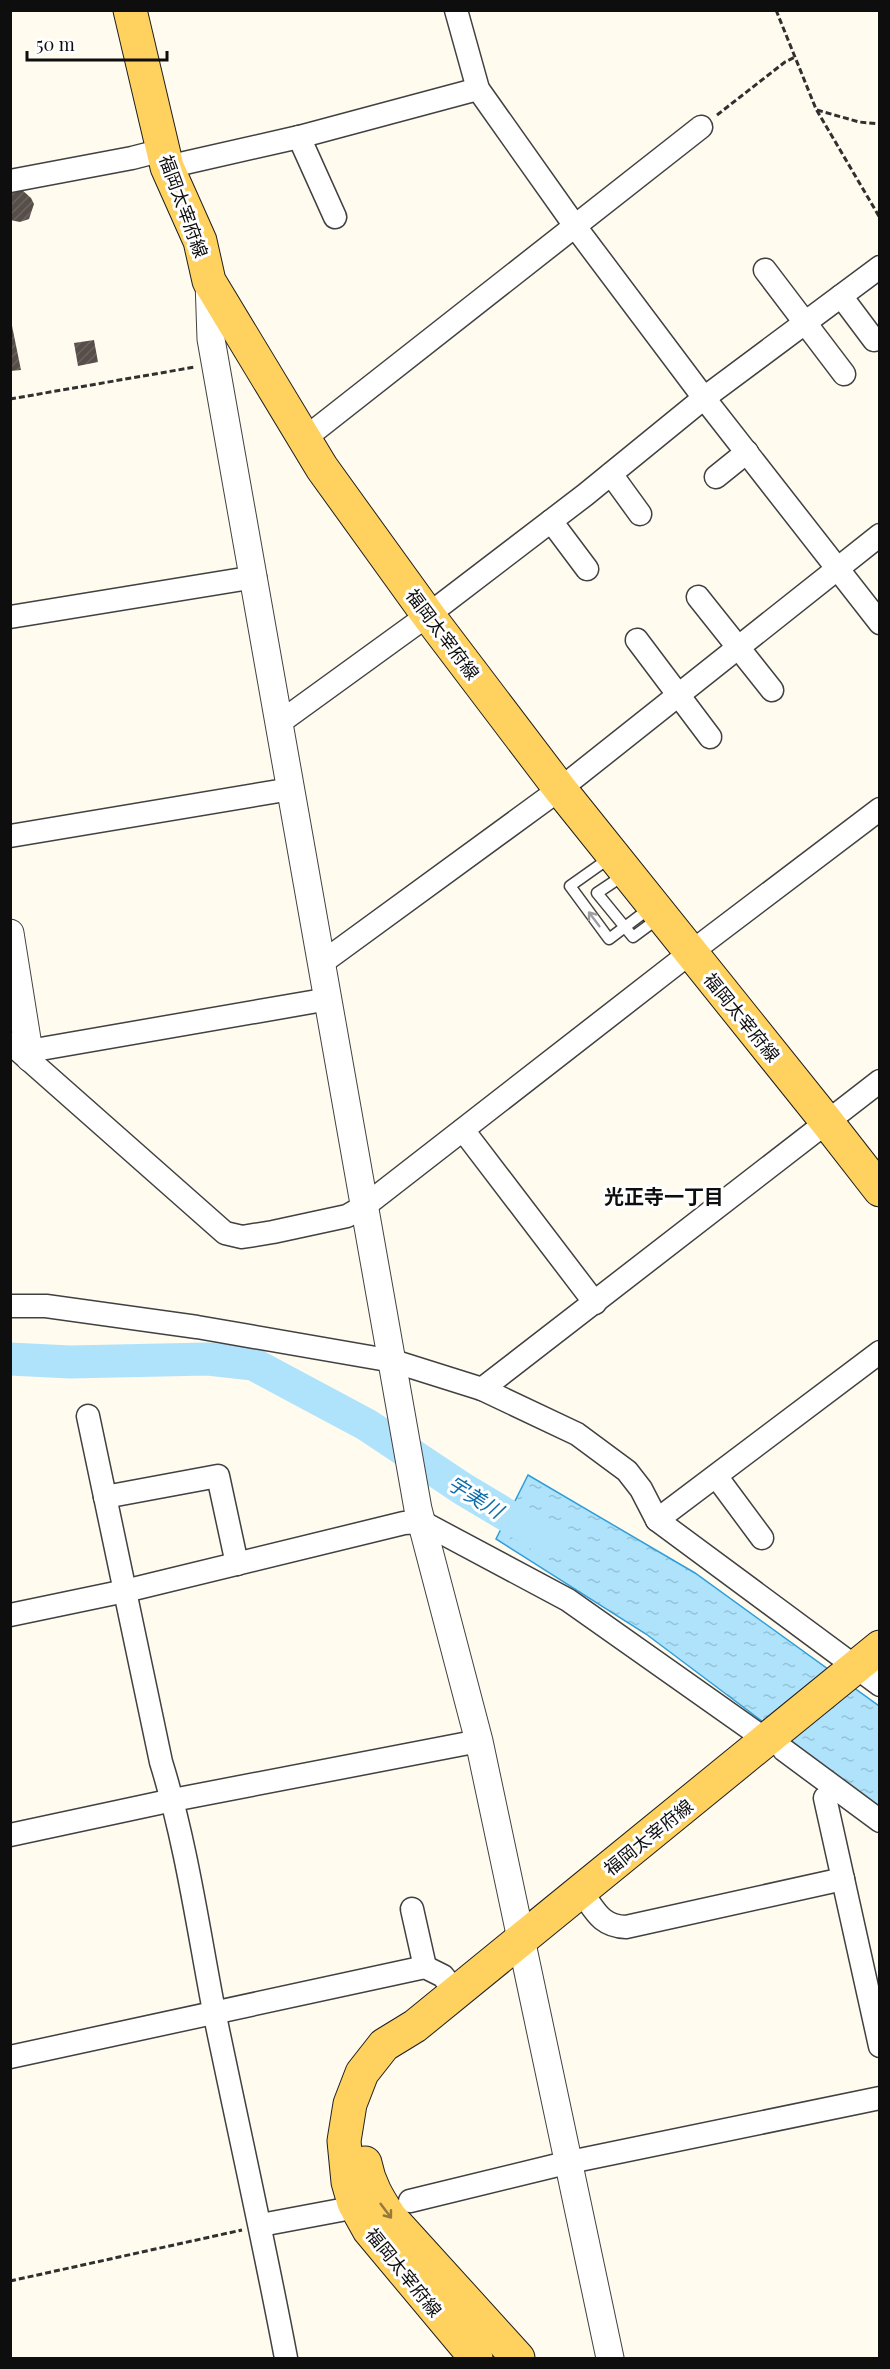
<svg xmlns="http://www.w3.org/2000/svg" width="890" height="2369" viewBox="0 0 890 2369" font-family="'Playfair Display','Noto Sans JP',serif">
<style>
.water{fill:url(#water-ripples);stroke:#2f9eda;stroke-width:1.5}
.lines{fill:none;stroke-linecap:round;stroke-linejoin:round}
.river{stroke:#afe3fc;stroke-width:33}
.building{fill:url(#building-hatch)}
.service-casing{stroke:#414141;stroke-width:13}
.minor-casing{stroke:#414141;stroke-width:25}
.tertiary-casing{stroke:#414141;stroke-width:29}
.primary-casing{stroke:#1f1f1f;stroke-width:35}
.path{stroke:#303030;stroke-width:3;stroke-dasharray:6 3;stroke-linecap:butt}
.service{stroke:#fff;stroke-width:10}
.minor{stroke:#fff;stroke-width:22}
.tertiary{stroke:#fff;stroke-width:27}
.primary{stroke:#ffd15f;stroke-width:33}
.oneway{stroke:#9f9f9f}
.oneway2{stroke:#93793b}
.labels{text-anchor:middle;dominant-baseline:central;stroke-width:6;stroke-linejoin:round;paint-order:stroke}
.street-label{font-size:18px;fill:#0e0e0e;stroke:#fff}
.neighbourhood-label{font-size:20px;font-weight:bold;fill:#0e0e0e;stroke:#fff}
.water-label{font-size:20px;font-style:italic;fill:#0b6eac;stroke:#fff}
</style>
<defs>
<pattern id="water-ripples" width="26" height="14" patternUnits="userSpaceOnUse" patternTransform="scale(1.5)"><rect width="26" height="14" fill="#afe3fc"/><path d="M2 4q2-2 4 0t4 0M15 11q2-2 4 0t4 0" fill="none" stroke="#95c2d7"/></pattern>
<pattern id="building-hatch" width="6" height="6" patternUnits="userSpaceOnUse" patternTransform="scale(1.5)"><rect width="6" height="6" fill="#584e49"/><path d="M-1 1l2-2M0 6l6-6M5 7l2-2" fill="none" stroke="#6b635f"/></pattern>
</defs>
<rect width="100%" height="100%" fill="#fffbef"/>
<path class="water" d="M528,1475L695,1573L879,1706V1809L646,1634L496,1539Z"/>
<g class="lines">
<path class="river" d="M10,1359L70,1362L208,1359L253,1364L367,1425L463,1489L545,1538"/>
</g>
<g class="building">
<path d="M10,188L21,189L31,198L34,204L29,219L20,222L10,220Z"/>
<path d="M10,316L21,370L10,371Z"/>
<path d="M94,340L98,362L78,366L74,343Z"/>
</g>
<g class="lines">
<g class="service-casing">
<g id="service">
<path d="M611,857L570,886L609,939L650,908"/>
<path d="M624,875L597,893L633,937L660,917"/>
</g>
</g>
<g class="minor-casing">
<g id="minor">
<path d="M456,10L478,89L580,233L704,398L880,623"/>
<path d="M299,137L335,217"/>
<path d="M167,167L299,137L478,89"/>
<path d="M10,181L132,158L163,150"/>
<path d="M765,270L844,374"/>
<path d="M841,296L874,340"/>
<path d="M304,439L701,127"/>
<path d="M611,474L640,514"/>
<path d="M716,477L747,452"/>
<path d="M551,521L587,569"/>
<path d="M698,597L772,690"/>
<path d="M10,617L255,577"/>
<path d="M637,640L710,737"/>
<path d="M279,723L428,615L585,495L704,398L880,267"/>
<path d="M10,836L291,789"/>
<path d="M323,962L560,789L880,535"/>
<path d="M10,1043L225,1233L242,1237L273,1232L347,1216L366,1205L690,953L880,809"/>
<path d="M29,1051L329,999"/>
<path d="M463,1130L595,1303"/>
<path d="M10,1306H46L197,1327L393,1361L482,1389L577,1434L627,1471L641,1489L657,1520L880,1685"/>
<path d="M482,1389L880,1081"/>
<path d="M88,1416L161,1762C186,1842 198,1928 214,2011C238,2127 264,2242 286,2358"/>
<path d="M716,1476L762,1538"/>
<path d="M105,1497L218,1476L237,1564"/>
<path d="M657,1520L880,1352"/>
<path d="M10,1615L125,1591L404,1523L422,1522L568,1600L755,1732"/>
<path d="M784,1750L880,1821"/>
<path d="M825,1798L880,2046"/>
<path d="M10,1835L173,1800L479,1741"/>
<path d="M581,1891C595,1910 600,1926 626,1927L843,1879"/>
<path d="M412,1909L425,1967"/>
<path d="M10,2057L425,1967L443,1976L456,1993"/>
<path d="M410,2201L570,2162L880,2098"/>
<path d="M261,2225L341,2210"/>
</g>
</g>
<g class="tertiary-casing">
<g id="tertiary">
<path d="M209,281L211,339L418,1509L479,1741L610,2358"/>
<path d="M10,933L30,1058"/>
</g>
</g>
<g class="primary-casing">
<g id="primary">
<path d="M130,10L167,167L200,241L209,281L322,468L428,615L560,789L827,1122L880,1190"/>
<path d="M365,2163C369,2184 378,2199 390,2217L518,2358"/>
<path d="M476,2358L369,2230L354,2203L348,2182L344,2141L350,2104L362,2073L384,2045L415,2026L880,1647"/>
</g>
</g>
<g class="path">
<path d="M776,10L816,109L880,218"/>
<path d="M817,110L859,122L880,124"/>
<path d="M717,115L785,62L795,57"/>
<path d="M10,399L195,367"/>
<path d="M10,2281L242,2230"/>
</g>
<use href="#service" class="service"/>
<use href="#minor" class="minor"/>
<use href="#tertiary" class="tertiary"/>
<use href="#primary" class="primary"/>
</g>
<defs><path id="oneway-shaft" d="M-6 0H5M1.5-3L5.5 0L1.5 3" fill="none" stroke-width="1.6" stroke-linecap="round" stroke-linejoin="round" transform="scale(1.5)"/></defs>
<use class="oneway" href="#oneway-shaft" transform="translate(594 919) rotate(-127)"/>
<use class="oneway2" href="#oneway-shaft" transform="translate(386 2211) rotate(53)"/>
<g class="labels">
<g class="street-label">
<text transform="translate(184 206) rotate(70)">福岡太宰府線</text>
<text transform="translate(443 634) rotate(53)">福岡太宰府線</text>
<text transform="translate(742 1017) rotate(51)">福岡太宰府線</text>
<text transform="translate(648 1837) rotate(-39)">福岡太宰府線</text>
<text transform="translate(404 2272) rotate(51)">福岡太宰府線</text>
</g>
<g class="neighbourhood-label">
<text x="664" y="1195">光正寺一丁目</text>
</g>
<g class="water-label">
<text transform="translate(476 1496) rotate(32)">宇美川</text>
</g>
</g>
<rect width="890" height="2369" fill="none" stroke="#0e0e0e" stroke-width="24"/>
<path d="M27 51v9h140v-9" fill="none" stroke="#0e0e0e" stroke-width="3"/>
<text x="36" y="51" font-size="18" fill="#0e0e0e" stroke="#ffffff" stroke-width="4.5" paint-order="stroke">50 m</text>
</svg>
